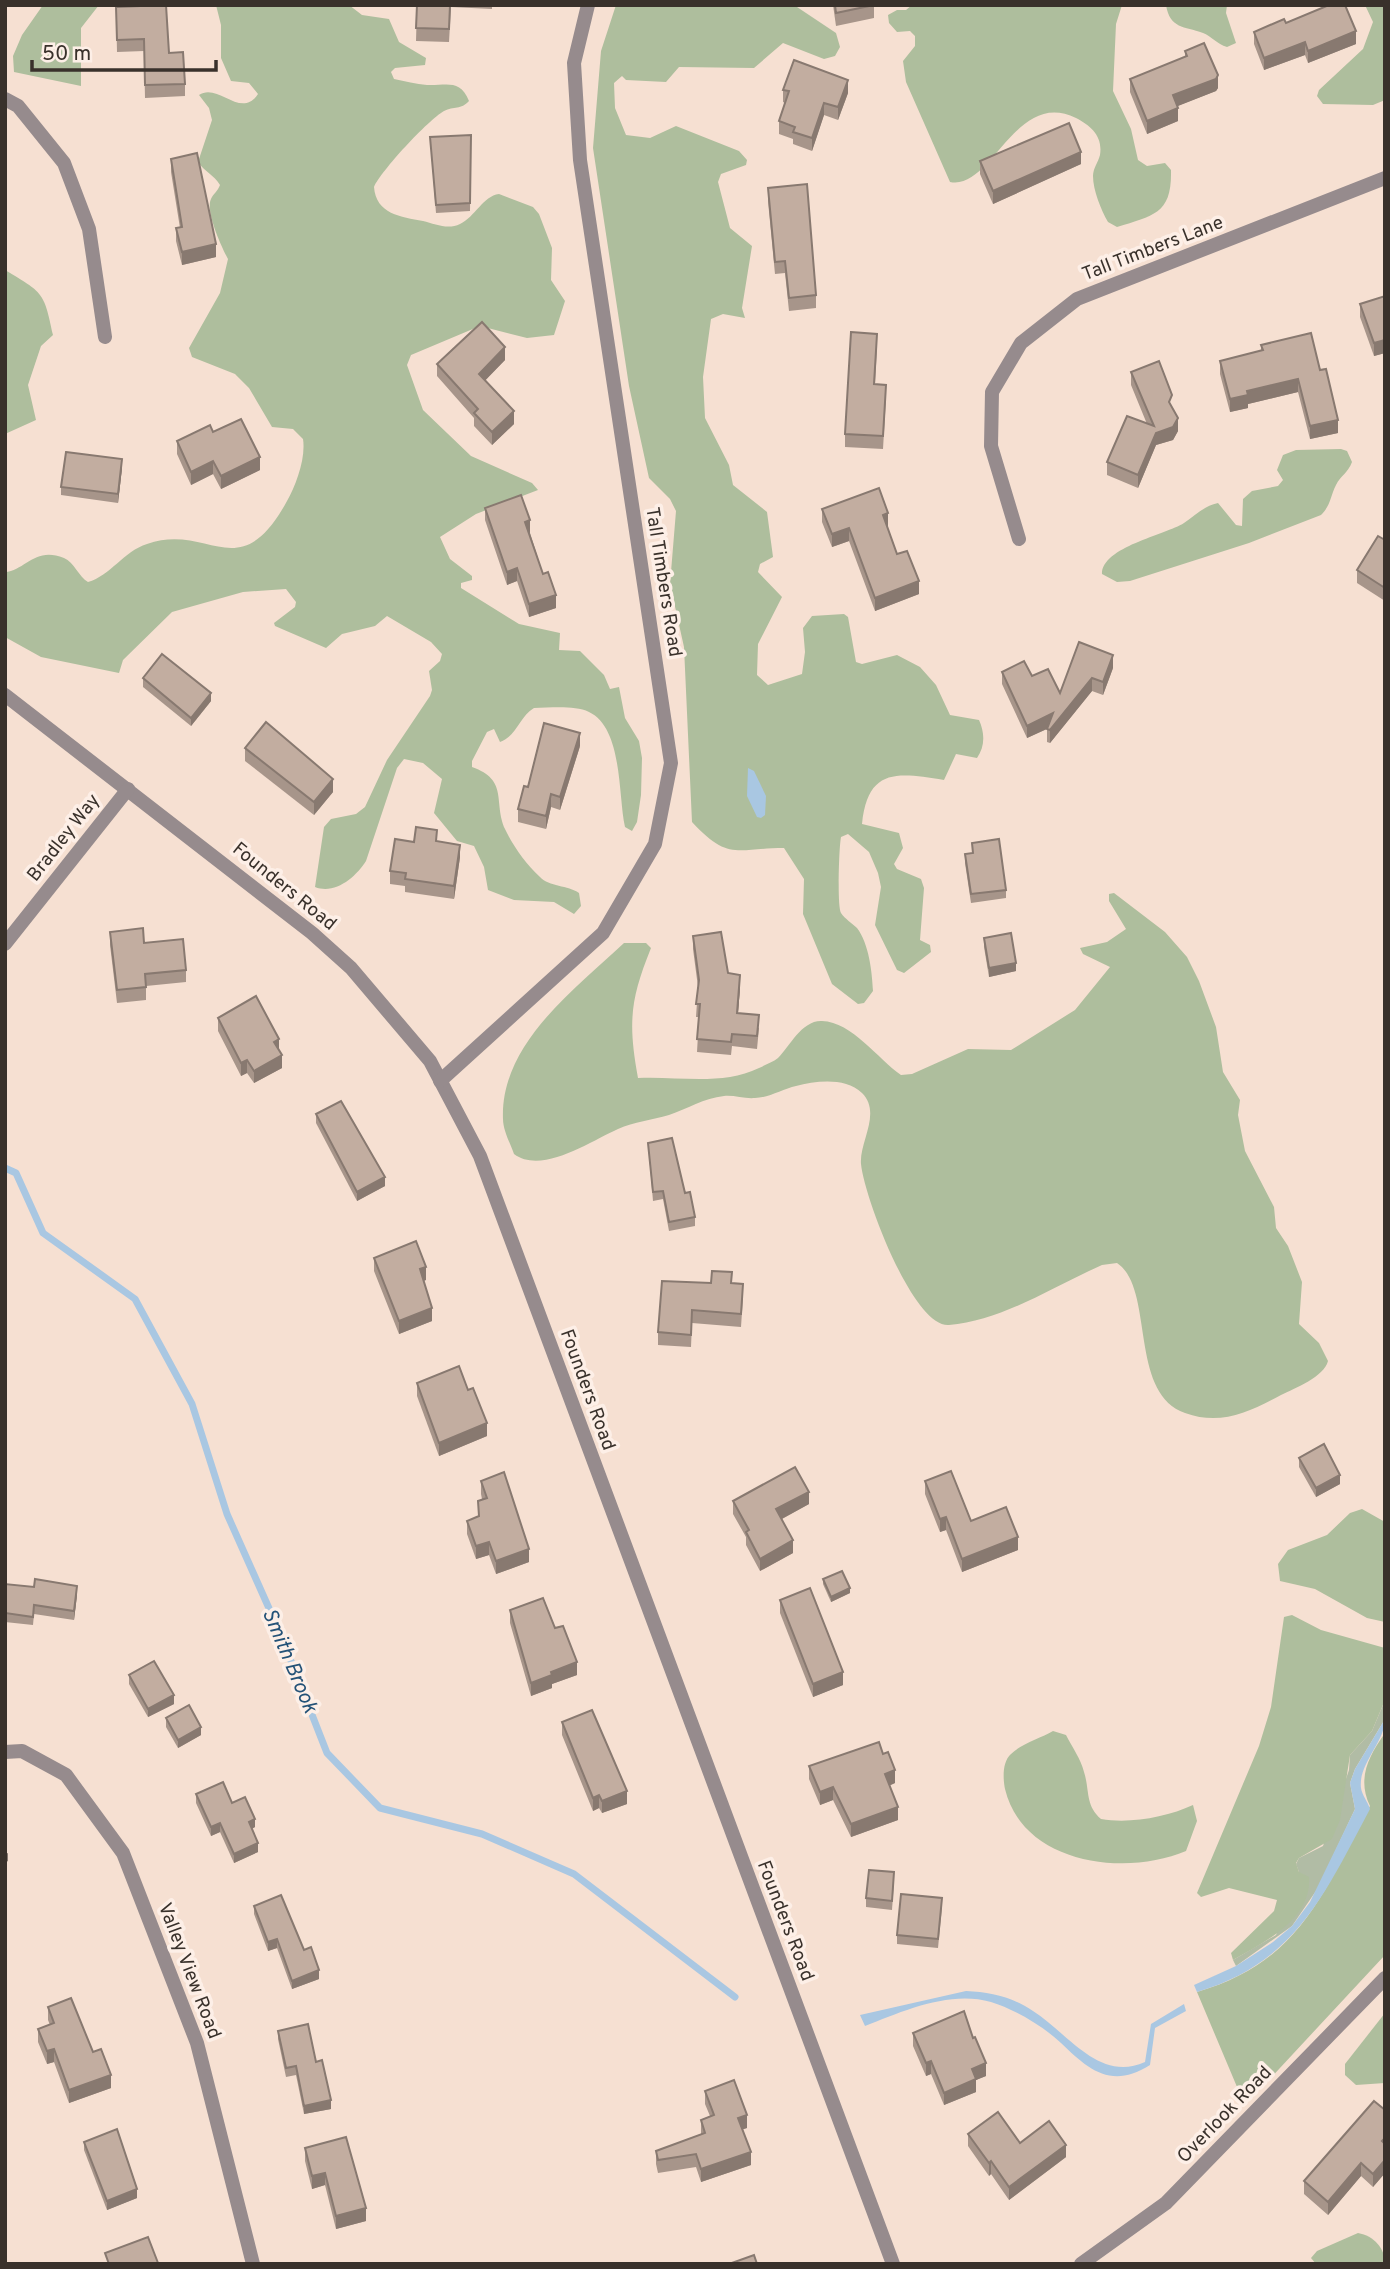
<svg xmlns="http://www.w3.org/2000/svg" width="1390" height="2269" viewBox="0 0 1390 2269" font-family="Overpass,sans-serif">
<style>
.green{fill:#b1bca5}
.forest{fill:#aebe9d}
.water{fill:#a9c7e2}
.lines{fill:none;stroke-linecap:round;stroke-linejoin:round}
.stream{stroke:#a9c7e2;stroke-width:7}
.minor{stroke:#968b8d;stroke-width:14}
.wall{fill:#a7958a}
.shaded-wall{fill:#887970}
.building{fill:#c2ada0;stroke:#887970;stroke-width:2}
.labels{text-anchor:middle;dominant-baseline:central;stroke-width:7;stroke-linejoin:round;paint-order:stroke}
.street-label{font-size:19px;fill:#39312b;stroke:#fdefe7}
.water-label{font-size:21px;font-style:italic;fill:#245277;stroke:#fdefe7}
</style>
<rect width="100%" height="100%" fill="#f6e0d2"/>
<path class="green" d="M1385,1700V1719L1355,1769L1350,1783L1355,1809L1318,1888L1292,1926L1236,1966L1233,1960L1276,1935L1299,1872L1296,1864L1299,1858L1323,1846L1349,1770L1350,1755L1372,1731Z"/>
<g class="forest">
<path d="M43,5H99L81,28V86L14,72L13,56L22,35Z"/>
<path d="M216,5H349L362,15L389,19L399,42L426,58L425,65L395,68L391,72L394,79C405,81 416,84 427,85C445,86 460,78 469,101C461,110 454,106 444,111C428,120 381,171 374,187C376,214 401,217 423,221C435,224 448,230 460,224C475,217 483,196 499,194L533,207L539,214L552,248L551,280L565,301L554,335L527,338L480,326L411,355L407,365L423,410L471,456L532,483L538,490L476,514L440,537L450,559L472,576V580L461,583V588L519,624L560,633L559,650L580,651L604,675L610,689L619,687L625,718L639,741L642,758L641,795L637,822L632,831L625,827C618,796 623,728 589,712C574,705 550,708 534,708C519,717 517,736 500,742L494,729L487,732L472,761V767C509,780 493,802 505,829C513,846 526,864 540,877C549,887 568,885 579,893L581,906L574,914L554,902L514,900L488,890L484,867L474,846L457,841L434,813L442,779L423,763L404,759L397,768L366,861C356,877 335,895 315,887L324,827L331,819L356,814L365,807L387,760L430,696L432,690L429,671L440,661L442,654L431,642L387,616L375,626L342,634L326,648L275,626L274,623L295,607L296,602L286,589L243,592L172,612L123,660L119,673L41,657L5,637V572C26,570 35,546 64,558C74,562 79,577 88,582C110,576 124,551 147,544C209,522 239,589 287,501C296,485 306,458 303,439L293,429L272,427L249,388L235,374L192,357L189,348L220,293L228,259C222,248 205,211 211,199C213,194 218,191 220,185C214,175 205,172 198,162L212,120L209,108L199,95C218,82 241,120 258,94L249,83L231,81L221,58V25Z"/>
<path d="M616,5H794L836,33L840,47L835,56L824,59L783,43L754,68L679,67L666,82L626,80L622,76L614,83L615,108L626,135L650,138L676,126L739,151L747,160L746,165L721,174L718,182L730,228L752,246L742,308L745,318L723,314L711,319L703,377L705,418L729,465L733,485L767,512L773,557L760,564L758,572L782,597L758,644L757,675L768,685L802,674L805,652L803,628L812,616L844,614L848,617L856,662L862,664L897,655L920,667L936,685L950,715L979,720C985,733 985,747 977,758L956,754L944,780C898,773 868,767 862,824L899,833L903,848L894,864L897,869L921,879L924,888L920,940L930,945L931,952L904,973L897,970L875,925L881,887L878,873L869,852L848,834L841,837C839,847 837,906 841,913C845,919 852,923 857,928C869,944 872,971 873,991L864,1003L858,1004L832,984L803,914L804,879L784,848C737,848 729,862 692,822L684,647L670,584L676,511L670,499L649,478L629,386L593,148L601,51Z"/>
<path d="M912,5H1122L1116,24L1113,91L1131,129L1138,160L1147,166L1165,163L1171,170C1172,214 1154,215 1117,227L1108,222C1101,210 1093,190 1093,176C1093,168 1098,163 1100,155C1103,136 1091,126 1076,118C1015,88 992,191 950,182L906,82L903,61L915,46V36L910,31L897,32L889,23L888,15L897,10H906Z"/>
<path d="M1166,5H1227L1226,13L1236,43L1227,47C1217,44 1211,36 1203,33C1184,26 1170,29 1166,5Z"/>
<path d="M1365,5H1385V100L1373,105L1323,104L1317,96L1319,90L1363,49L1373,22Z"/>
<path d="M5,270C43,293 44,291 53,335L41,346L28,385L36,420L5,434Z"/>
<path d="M1341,449L1347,451L1352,462C1348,473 1341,475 1336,485C1330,497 1331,505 1321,515L1249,543L1130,581L1117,582L1102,574C1102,547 1165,535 1184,523C1196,515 1204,506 1218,503L1236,525L1242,526L1243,499L1252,491L1278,486L1283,480L1277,470L1283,455L1296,450Z"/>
<path d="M1114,893L1165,932L1187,957L1199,981L1216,1027L1223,1072L1240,1100L1238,1115L1245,1151L1274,1207L1276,1228L1288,1246L1302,1282L1299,1324L1319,1343L1328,1361C1324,1377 1295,1388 1281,1395C1249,1412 1221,1426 1185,1413C1128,1393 1155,1288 1117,1263L1102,1265C1054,1286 1002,1321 949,1325C913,1328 864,1196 861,1164C859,1142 882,1113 862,1093C845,1077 816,1081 796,1086C783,1089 768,1098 755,1098C745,1099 734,1095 724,1096C704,1098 687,1109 669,1115C652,1120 634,1122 618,1129C591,1141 542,1175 514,1154C510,1143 503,1130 503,1119C500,1044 575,989 624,943H646L651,948C630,1000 628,1023 638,1078C678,1076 722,1086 759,1068C765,1065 773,1062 778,1058C790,1046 802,1020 822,1021C852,1022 878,1059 901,1075L912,1074L968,1049L1011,1050L1075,1010L1110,967L1083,954L1080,948L1107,942L1126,929L1109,901V894Z"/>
<path d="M1362,1509L1385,1522V1622L1367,1618L1315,1589L1280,1581L1278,1564L1288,1550L1327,1535L1350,1513Z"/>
<path d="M1292,1615L1321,1630L1385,1648V1700L1372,1731L1350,1755L1340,1820L1332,1839L1299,1858L1296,1863L1299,1872L1309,1877C1312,1920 1264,1942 1233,1960L1231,1953L1274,1911L1277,1900L1229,1888L1201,1897L1197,1893L1259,1746L1271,1707L1284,1617Z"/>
<path d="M1053,1731L1066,1735C1072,1747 1081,1759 1084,1772C1090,1791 1085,1805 1101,1819C1130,1824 1167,1817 1193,1805L1197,1821L1186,1851C1125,1877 1023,1864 1005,1789C1003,1779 1002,1762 1011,1754C1021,1744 1041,1738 1053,1731Z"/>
<path d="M1385,1733V1955L1265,2084L1247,2095L1240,2094L1197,1992C1301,1962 1323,1892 1370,1806C1357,1779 1368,1757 1385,1733Z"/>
<path d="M1385,2013V2083L1356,2085L1345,2075V2064Z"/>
<path d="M1358,2233C1374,2236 1385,2248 1385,2264H1316L1311,2258L1317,2251Z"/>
</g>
<g class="water">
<path d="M748,768L754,771L766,796L765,815L761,818L757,817L747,796Z"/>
<path d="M1385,1719C1385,1742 1358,1764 1361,1788C1362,1795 1368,1802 1370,1809C1325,1893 1296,1963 1197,1992L1194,1985L1236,1966L1273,1942L1292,1926L1310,1902L1355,1809L1350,1783L1355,1769Z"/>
<path d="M966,1991C991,1992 1012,1997 1033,2011C1068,2033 1099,2083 1145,2062L1151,2024L1184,2004L1186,2011L1155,2028L1150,2065C1111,2090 1088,2069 1061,2043C1043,2026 1014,2009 991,2002C950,1990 903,2011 865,2026L860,2015Z"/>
</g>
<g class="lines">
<path class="stream" d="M5,1168L16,1173L43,1233L135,1299L192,1404L227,1514L280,1633L327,1753L380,1808L482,1834L574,1874L735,1997"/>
<g class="minor">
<path d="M5,99L18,106L64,163L89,229L105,337"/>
<path d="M1019,539L991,446L992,392L1021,343L1077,299L1385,178"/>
<path d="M5,695L312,933L351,968L430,1061L480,1156L893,2264"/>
<path d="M5,944L128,789"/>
<path d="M440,1081L603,933L655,844L671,763L580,160L574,63L588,5"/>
<path d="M5,1752L22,1751L66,1775L123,1853L197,2043L253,2264"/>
<path d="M1081,2264L1166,2203L1385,1978"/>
</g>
</g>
<g class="wall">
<path d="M417,5H492V9L451,7L449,42L416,41Z"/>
<path d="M833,5H874V18L836,26Z"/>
<path d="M116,7L185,84V96L145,98L144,51L117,52Z"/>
<path d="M1286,23L1356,44L1308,63L1305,55L1264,70L1254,44V32Z"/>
<path d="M1185,51L1218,88L1216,91L1177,106L1178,121L1147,134L1130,92V79L1185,57Z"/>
<path d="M783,90L848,93L838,120L824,115L812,151L793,144V139L779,134V121L785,103L783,102Z"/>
<path d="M471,135L470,211L436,213L430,137Z"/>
<path d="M171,159L216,257L182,265L176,241V228H180L171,172Z"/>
<path d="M980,161L1081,164L993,204L980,174Z"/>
<path d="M768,188L816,295V308L789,311L785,273L775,274L768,201Z"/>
<path d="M1385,296V353L1374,356L1360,317V304Z"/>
<path d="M1261,345L1320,370L1338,433L1310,439L1298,392L1248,404V408L1230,412L1220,374V361L1261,351Z"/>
<path d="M877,347L875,384L886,398L883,449L845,447V434Z"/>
<path d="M505,360L485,380L514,424L492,445L474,426V418L437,376V364Z"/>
<path d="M1131,372L1172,408L1178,431L1173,440L1156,445L1138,488L1107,475V462L1147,424L1131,385Z"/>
<path d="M213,432L260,470L221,489L213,474L191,485L177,454V441Z"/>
<path d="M122,468L118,503L61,495V487Z"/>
<path d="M485,508L530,533L543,574L556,608L529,617L517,581L507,585L485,520Z"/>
<path d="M822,509L888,526H887L897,554L919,594L875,611L849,541L832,547L822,522Z"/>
<path d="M1385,540V601L1357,583V570Z"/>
<path d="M1113,668L1103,695L1092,691L1050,743L1047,742V729L1027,738L1002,684V672L1060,693Z"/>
<path d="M143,678L211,701L191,726L143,687Z"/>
<path d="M580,746L560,810L551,807L546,829L518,822V809Z"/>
<path d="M245,748L333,792L314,815L245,761Z"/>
<path d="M437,841L460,857L454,899L405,892V886L390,884V871L414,842Z"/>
<path d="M972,843L1006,890V898L971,903L965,863V854L972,853Z"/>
<path d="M110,932L144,943L186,970V982L146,986V1000L117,1003L110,945Z"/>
<path d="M693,936L740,988L738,1013L759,1028L757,1049L732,1046L731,1055L697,1052L699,1017H696L698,987L693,949Z"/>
<path d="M984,938L1016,971L989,977L984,947Z"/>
<path d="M218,1018L279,1051L282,1068L254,1083L247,1073L241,1076L218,1031Z"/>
<path d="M316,1114L385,1186L357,1201L316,1123Z"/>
<path d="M648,1143L685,1193L695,1217V1226L669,1231L663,1199L653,1201Z"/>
<path d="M374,1258L426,1280L423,1281L432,1321L399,1334L374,1271Z"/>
<path d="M711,1283H732L743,1297L741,1327L692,1323L691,1347L658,1345V1332Z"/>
<path d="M417,1383L487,1436L439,1456L417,1396Z"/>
<path d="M1299,1458L1340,1484L1316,1497L1299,1467Z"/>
<path d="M481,1481L529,1562L496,1574L489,1555L476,1559L467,1534V1521L479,1517L478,1501L482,1499L481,1494Z"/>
<path d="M925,1481L971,1521L1018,1550L962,1572L946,1530L940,1532L925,1494Z"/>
<path d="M733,1501L809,1504L782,1519L793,1553L760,1571L746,1545V1537L733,1514Z"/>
<path d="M823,1579L850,1593L831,1602L823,1584Z"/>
<path d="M5,1584L77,1595L74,1620L34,1614L33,1625L5,1622Z"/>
<path d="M780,1600L843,1685L813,1697L780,1613Z"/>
<path d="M510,1610L555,1628L577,1675L552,1684V1688L531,1696L510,1623Z"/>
<path d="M129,1675L174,1704L148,1717L129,1684Z"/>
<path d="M166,1718L201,1735L178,1748L166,1727Z"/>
<path d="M562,1722L627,1804L602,1813L599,1808L593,1811L562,1735Z"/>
<path d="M809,1766L895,1783L889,1786L898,1820L851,1837L833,1800L820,1805L809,1779Z"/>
<path d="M196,1794L232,1803L255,1827L252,1829L258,1852L234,1863L220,1832L211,1836L196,1803Z"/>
<path d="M894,1881L892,1910L866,1907V1898Z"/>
<path d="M254,1906L304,1950L319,1979L292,1989L277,1948L268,1951L254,1914Z"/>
<path d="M942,1907L938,1948L897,1944V1935Z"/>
<path d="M48,2007L93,2052L111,2088L69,2103L54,2062L47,2064L38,2042V2029L50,2025L48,2020Z"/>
<path d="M278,2031L316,2062L331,2109L304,2114L296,2075L286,2077L278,2039Z"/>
<path d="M913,2033L973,2038L986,2076L976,2080V2092L944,2105L931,2074L926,2076L913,2046Z"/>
<path d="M705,2091L747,2128L742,2129L751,2165L701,2182L696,2167L658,2173L656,2164V2151L701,2134V2120L710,2116L705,2104Z"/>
<path d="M1385,2110V2173L1373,2187L1361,2176L1328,2215L1304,2194V2181Z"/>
<path d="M968,2134L1020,2143L1066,2157L1009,2200L991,2174L989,2176L968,2146Z"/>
<path d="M84,2142L137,2198L107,2210L84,2150Z"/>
<path d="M305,2148L366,2221L336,2229L325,2185L312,2189L305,2161Z"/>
</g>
<g class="shaded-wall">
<path d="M1356,31V44L1308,63V51Z"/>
<path d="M1305,42V55L1264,70V58Z"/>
<path d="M1218,75V88L1216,91L1173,108V95Z"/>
<path d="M848,80V93L838,120V107Z"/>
<path d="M824,103V115L812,151V138Z"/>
<path d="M1178,108V121L1147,134V121Z"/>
<path d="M1081,152V164L993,204V191Z"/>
<path d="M216,244V257L182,265V252Z"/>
<path d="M1385,340V353L1374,356V343Z"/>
<path d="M505,347V360L479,387V374Z"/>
<path d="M1298,379V392L1248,404V408L1230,412V399L1247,391Z"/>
<path d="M514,411V424L492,445V432Z"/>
<path d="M1178,418V431L1173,440L1156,445L1138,488V475L1156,433Z"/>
<path d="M1338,420V433L1310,439V426Z"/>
<path d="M260,457V470L221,489V476Z"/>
<path d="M122,459V468L118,503V494Z"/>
<path d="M213,461V474L191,485V472Z"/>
<path d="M888,513V526L883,528V515Z"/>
<path d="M530,520V533L525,535V522Z"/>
<path d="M849,528V541L832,547V534Z"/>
<path d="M517,568V581L507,585V572Z"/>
<path d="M919,581V594L875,611V598Z"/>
<path d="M556,595V608L529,617V604Z"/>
<path d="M1113,655V668L1103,695V682Z"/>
<path d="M1092,678V691L1050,743V730Z"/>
<path d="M211,693V701L191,726V718Z"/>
<path d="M1053,713V726L1027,738V726Z"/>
<path d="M580,733V746L560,810V797Z"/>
<path d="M333,779V792L314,815V802Z"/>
<path d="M551,794V807L546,829V816Z"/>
<path d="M460,845V857L454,899V886Z"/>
<path d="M1016,963V971L989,977V968Z"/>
<path d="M740,975V988L737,1025V1013Z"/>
<path d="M279,1039V1052L274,1042Z"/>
<path d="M282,1055V1068L254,1083V1071Z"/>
<path d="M247,1060V1073L241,1076V1063Z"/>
<path d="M385,1177V1186L357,1201V1192Z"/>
<path d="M426,1267V1280L420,1282V1269Z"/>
<path d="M432,1308V1321L399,1334V1321Z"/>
<path d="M487,1423V1436L439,1456V1443Z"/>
<path d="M1340,1475V1484L1316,1497V1488Z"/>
<path d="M809,1492V1504L776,1522V1509Z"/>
<path d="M946,1517V1530L940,1532V1519Z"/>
<path d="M1018,1537V1550L962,1572V1559Z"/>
<path d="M793,1540V1553L760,1571V1559Z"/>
<path d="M489,1542V1555L476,1559V1546Z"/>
<path d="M529,1549V1562L496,1574V1561Z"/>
<path d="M77,1586V1595L74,1620V1611Z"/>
<path d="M850,1588V1593L831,1602V1597Z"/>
<path d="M577,1662V1675L552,1684V1688L531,1696V1683L551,1672Z"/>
<path d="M843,1672V1685L813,1697V1684Z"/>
<path d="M174,1695V1704L148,1717V1709Z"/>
<path d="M201,1727V1735L178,1748V1740Z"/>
<path d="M895,1770V1783L885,1787V1774Z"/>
<path d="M833,1787V1800L820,1805V1792Z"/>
<path d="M627,1791V1804L602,1813V1801Z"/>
<path d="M599,1795V1808L593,1811V1798Z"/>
<path d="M898,1807V1820L851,1837V1824Z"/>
<path d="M255,1819V1827L249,1830V1822Z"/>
<path d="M220,1823V1832L211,1836V1827Z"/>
<path d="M258,1843V1852L234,1863V1854Z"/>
<path d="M8,1853V1861L5,1863V1854Z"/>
<path d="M277,1939V1948L268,1951V1942Z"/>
<path d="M319,1970V1979L292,1989V1981Z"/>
<path d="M54,2049V2062L47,2064V2051Z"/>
<path d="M931,2061V2074L926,2076V2063Z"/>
<path d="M986,2063V2076L976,2080V2092L944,2105V2093L972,2069Z"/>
<path d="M111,2075V2088L69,2103V2090Z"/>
<path d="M331,2100V2109L304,2114V2106Z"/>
<path d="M747,2115V2128L738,2131V2118Z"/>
<path d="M1066,2145V2157L1009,2200V2187Z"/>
<path d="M751,2152V2165L701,2182V2169Z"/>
<path d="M1385,2160V2173L1373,2187V2174Z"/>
<path d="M991,2161V2174L989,2176V2163Z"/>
<path d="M1361,2163V2176L1328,2215V2202Z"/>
<path d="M325,2173V2185L312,2189V2176Z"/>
<path d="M137,2189V2198L107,2210V2201Z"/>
<path d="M366,2208V2221L336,2229V2216Z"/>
</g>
<g class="building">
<path d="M166,5L169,53L183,52L185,84L145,85L144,39L117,40L116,7Z"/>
<path d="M417,5H450L449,29L416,28Z"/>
<path d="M835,5H874L836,13Z"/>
<path d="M1329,5H1345L1356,31L1308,51L1305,42L1264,58L1254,32L1284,19L1286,23Z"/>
<path d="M1204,43L1218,75L1216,79L1173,95L1178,108L1147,121L1130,79L1187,56L1185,51Z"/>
<path d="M794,60L848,80L838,107L824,103L812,138L793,132L795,127L779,121L789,91L783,90Z"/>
<path d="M1069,123L1081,152L993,191L980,161Z"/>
<path d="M471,135L470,203L436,205L430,137Z"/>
<path d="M197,153L216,244L182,252L176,228L182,227L171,159Z"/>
<path d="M807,184L816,295L789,298L785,261L775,262L768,188Z"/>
<path d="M1385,296V340L1374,343L1360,304Z"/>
<path d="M482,322L505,347L479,374L514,411L492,432L474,413L478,409L437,364Z"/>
<path d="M851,332L877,334L874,384L886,385L883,436L845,434Z"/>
<path d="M1311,333L1320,370L1326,369L1338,420L1310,426L1298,379L1247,391L1248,395L1230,399L1220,361L1263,350L1261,345Z"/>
<path d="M1159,361L1172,395L1169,402L1178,418L1173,427L1156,433L1138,475L1107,462L1127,416L1154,426L1131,372Z"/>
<path d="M241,419L260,457L221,476L213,461L191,472L177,441L210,425L213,432Z"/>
<path d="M66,452L122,459L118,494L61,487Z"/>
<path d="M879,488L888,513L883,515L897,554L907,551L919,581L875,598L849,528L832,534L822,509Z"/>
<path d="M521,495L530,520L525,522L543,574L548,572L556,595L529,604L517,568L507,572L485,508Z"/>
<path d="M1378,536L1385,540V588L1357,570Z"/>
<path d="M1079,642L1113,655L1103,682L1092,678L1050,730L1047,729L1053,713L1027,726L1002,672L1024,661L1032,676L1048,669L1060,693Z"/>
<path d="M162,654L211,693L191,718L143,678Z"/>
<path d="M266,722L333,779L314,802L245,748Z"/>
<path d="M544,723L580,733L560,797L551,794L546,816L518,809L524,786L528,787Z"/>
<path d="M416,827L437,830L436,841L460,845L454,886L405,879L406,873L390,871L395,839L414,842Z"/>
<path d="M999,839L1006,890L971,894L965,854L973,853L972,843Z"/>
<path d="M143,928L144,943L183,939L186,970L145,974L146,987L117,990L110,932Z"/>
<path d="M721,932L728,973L740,975L737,1013L759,1015L757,1036L732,1034L731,1042L697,1039L700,1004H696L699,980L693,936Z"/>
<path d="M1011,933L1016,963L989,968L984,938Z"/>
<path d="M256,996L279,1039L274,1042L282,1055L254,1071L247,1060L241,1063L218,1018Z"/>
<path d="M341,1101L385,1177L357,1192L316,1114Z"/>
<path d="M672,1138L685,1193L690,1192L695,1217L669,1222L663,1191L653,1192L648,1143Z"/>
<path d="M416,1241L426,1267L420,1269L432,1308L399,1321L374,1258Z"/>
<path d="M712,1271L732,1272L731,1283L743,1284L741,1314L692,1310L691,1335L658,1332L662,1281L711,1283Z"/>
<path d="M459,1366L468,1390L473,1388L487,1423L439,1443L417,1383Z"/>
<path d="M1324,1444L1340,1475L1316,1488L1299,1458Z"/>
<path d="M795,1467L809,1492L776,1509L793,1540L760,1559L746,1532L749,1530L733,1501Z"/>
<path d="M951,1471L971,1521L1006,1507L1018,1537L962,1559L946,1517L940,1519L925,1481Z"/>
<path d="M504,1472L529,1549L496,1561L489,1542L476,1546L467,1521L479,1516L478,1501L487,1498L481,1481Z"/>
<path d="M842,1571L850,1588L831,1597L823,1579Z"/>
<path d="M35,1579L77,1586L74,1611L34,1605L33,1617L5,1613V1584L34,1587Z"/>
<path d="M810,1588L843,1672L813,1684L780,1600Z"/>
<path d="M543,1598L555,1628L563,1626L577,1662L551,1672L552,1675L531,1683L510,1610Z"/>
<path d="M154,1661L174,1695L148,1709L129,1675Z"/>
<path d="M189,1705L201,1727L178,1740L166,1718Z"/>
<path d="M592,1710L627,1791L602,1801L599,1795L593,1798L562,1722Z"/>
<path d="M879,1742L883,1754L888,1752L895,1770L885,1774L898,1807L851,1824L833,1787L820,1792L809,1766Z"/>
<path d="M223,1782L232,1803L245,1797L255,1819L249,1822L258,1843L234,1854L220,1823L211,1827L196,1794Z"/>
<path d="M869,1870L894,1872L892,1901L866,1898Z"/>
<path d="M901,1894L942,1898L938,1939L897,1935Z"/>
<path d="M281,1895L304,1950L311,1947L319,1970L292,1981L277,1939L268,1942L254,1906Z"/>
<path d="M71,1998L93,2052L101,2049L111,2075L69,2090L54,2049L47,2051L38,2029L54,2023L48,2007Z"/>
<path d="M964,2011L973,2038L975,2037L986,2063L972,2069L976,2079L944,2093L931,2061L926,2063L913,2033Z"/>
<path d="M308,2024L316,2062L322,2060L331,2100L304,2106L296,2066L286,2068L278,2031Z"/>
<path d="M734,2080L747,2115L738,2118L751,2152L701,2169L696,2154L658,2160L656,2151L705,2133L701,2120L714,2115L705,2091Z"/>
<path d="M1374,2101L1385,2110V2138L1382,2141L1385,2144V2160L1373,2174L1361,2163L1328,2202L1304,2181Z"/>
<path d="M998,2112L1020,2143L1049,2121L1066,2145L1009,2187L991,2161L989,2163L968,2134Z"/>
<path d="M117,2129L137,2189L107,2201L84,2142Z"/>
<path d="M346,2137L366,2208L336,2216L325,2173L312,2176L305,2148Z"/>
<path d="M148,2237L158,2263L109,2264L105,2253Z"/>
<path d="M754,2255L757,2264H729Z"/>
</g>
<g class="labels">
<g class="street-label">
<text transform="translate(1153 249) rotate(-21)">Tall Timbers Lane</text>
<text transform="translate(663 582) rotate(81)">Tall Timbers Road</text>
<text transform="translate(64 838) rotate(-52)">Bradley Way</text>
<text transform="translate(284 887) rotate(39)">Founders Road</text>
<text transform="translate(587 1390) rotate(70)">Founders Road</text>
<text transform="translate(785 1921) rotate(69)">Founders Road</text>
<text transform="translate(189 1971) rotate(69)">Valley View Road</text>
<text transform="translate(1225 2115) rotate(-46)">Overlook Road</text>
</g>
<g class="water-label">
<text transform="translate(289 1661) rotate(67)">Smith Brook</text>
</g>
</g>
<rect width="1390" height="2269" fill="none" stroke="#39312b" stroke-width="14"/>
<path d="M32 60v10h184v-10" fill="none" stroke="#39312b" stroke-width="3.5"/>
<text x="42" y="60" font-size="21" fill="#39312b" stroke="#fdefe7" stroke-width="5" paint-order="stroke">50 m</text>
</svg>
